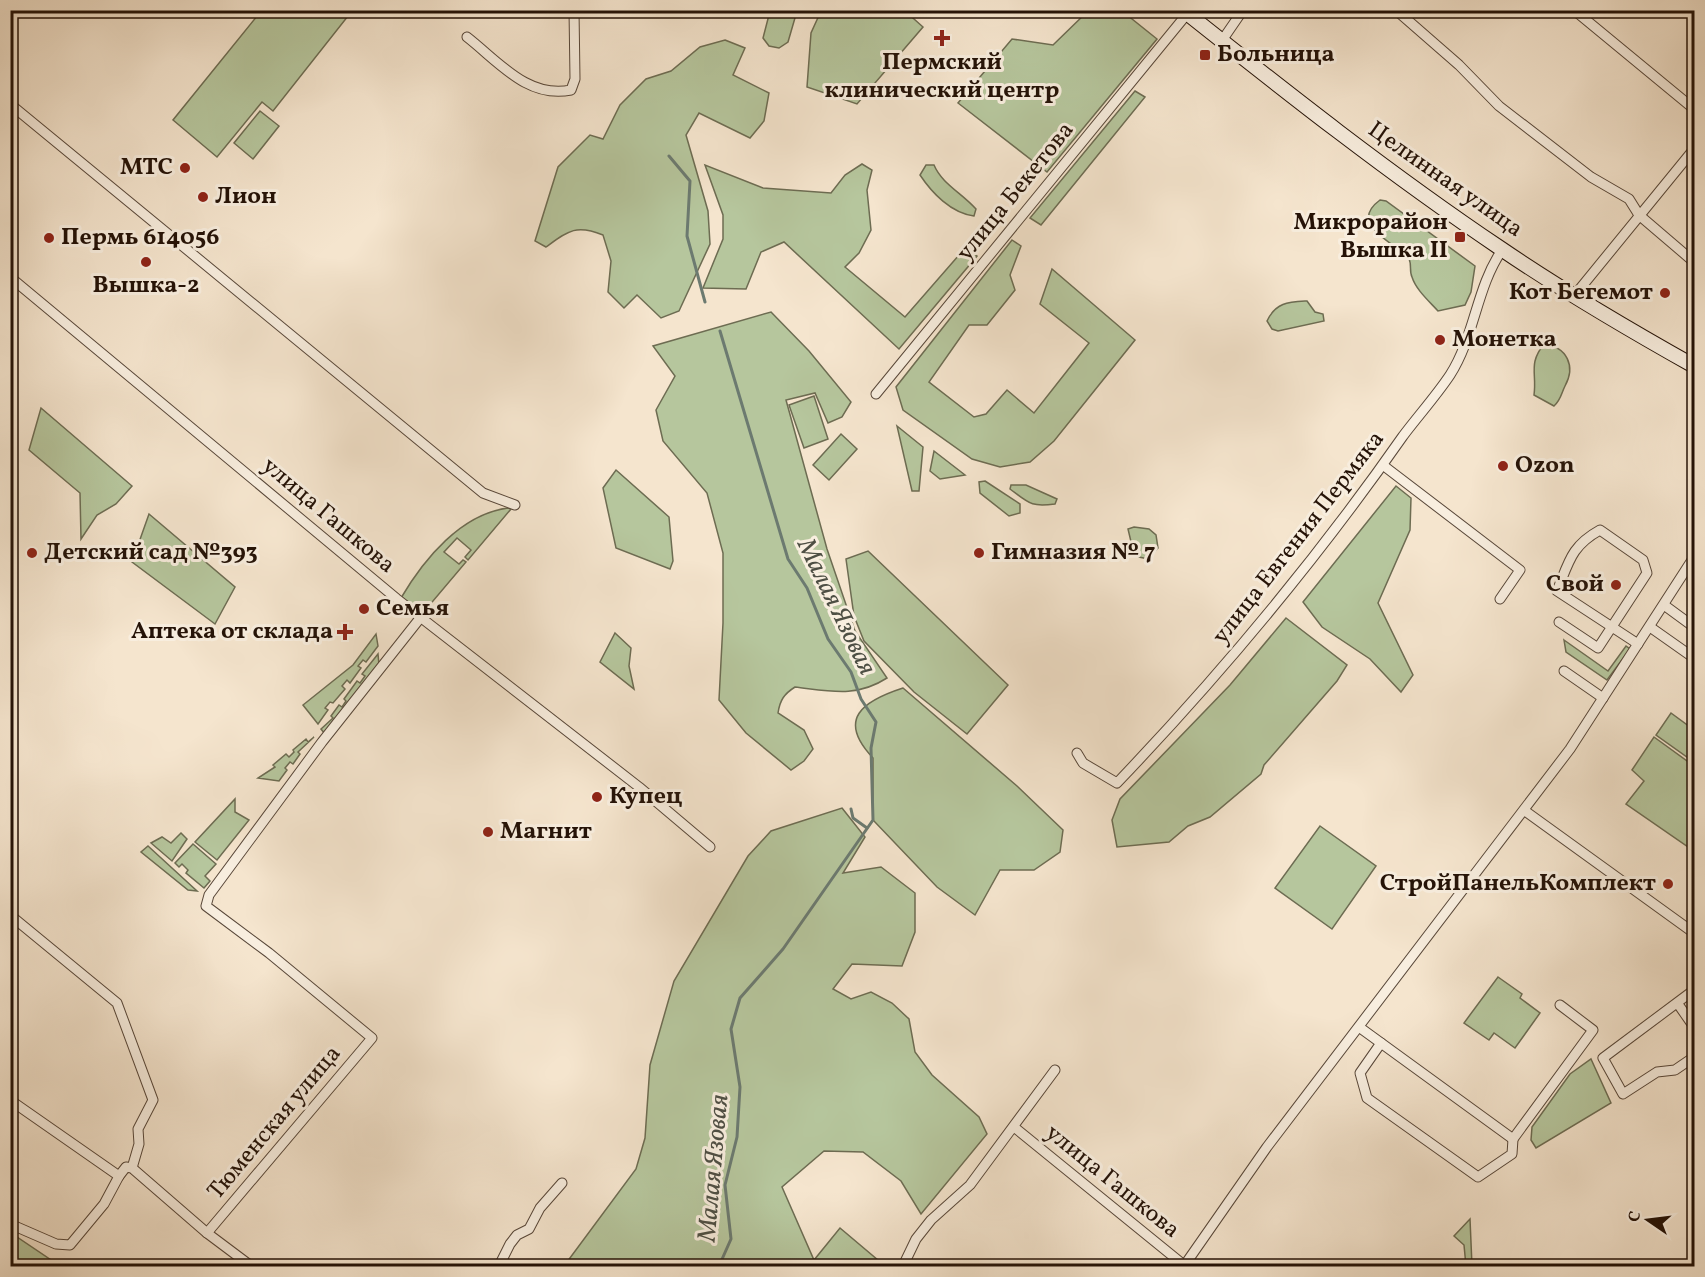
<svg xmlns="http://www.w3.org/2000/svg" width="1705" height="1277" viewBox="0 0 1705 1277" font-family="Vollkorn,serif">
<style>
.green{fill:#b6c69d;stroke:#6d6c52;stroke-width:1.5}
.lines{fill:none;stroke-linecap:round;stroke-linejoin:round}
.stream{stroke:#6c7a70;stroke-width:3}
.street-casing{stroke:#584739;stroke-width:11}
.secondary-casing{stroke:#241207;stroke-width:16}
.street{stroke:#f8eedf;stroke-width:9}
.secondary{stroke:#f8eedf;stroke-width:14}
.poi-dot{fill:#8f2418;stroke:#f8eedf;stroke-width:2}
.labels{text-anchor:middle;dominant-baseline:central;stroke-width:6;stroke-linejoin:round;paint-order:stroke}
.poi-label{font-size:24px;font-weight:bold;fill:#241207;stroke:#f8eedf;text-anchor:start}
.street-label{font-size:24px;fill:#241207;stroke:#f8eedf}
.water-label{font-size:26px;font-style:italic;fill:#4e4f44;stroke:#f8eedf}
</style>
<rect width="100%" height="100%" fill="#f5e5ce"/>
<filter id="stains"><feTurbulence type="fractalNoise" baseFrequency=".00333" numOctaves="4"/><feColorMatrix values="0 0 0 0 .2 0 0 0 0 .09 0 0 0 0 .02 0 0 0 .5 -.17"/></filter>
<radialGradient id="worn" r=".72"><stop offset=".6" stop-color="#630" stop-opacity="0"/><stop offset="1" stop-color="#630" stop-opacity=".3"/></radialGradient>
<g class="green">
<path d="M262,10L352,11L273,111L262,102L217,157L173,120Z"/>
<path d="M770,11H797L788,42L779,48L769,46L763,38Z"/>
<path d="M821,11H905L923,27L857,104L807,87L811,33Z"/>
<path d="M1088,11H1122L1157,39L1047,172L958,103L1012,39L1053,45Z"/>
<path d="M725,40L745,48L733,75L769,93L764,121L750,138L699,113L686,135L708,211L710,244L679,311L661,318L637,295L624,308L608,292L611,261L603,235C576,224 568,231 546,247L535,241L558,167L590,135L603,139L620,105L646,79L671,71L700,47Z"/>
<path d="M1135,91L1145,97L1041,225L1030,218Z"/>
<path d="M260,111L279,126L253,159L234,143Z"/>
<path d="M862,164L872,170L867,190L871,230L859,253L845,267L905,317L966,247L977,256L899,349L784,242L761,252L746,289L703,288L723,239V215L705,165L763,188L831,193L845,175Z"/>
<path d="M926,165H934C942,184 962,193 976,209L974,216C951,213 932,193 920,175Z"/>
<path d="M1380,200L1386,201L1475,266L1471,292L1465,305L1438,311C1430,302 1416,290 1412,277C1409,271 1412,265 1409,259C1397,243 1346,225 1380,200Z"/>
<path d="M1012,240L1021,246L1010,275L1015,290L987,325H969L929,382L974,417L986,414L1007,390L1034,413L1089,343L1040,304L1052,269L1135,340L1054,441L1030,462L1000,467L972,459L903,410L896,387Z"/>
<path d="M1307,301L1315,312L1323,314L1324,321L1278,331L1272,329L1267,321C1276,302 1289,302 1307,301Z"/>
<path d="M771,312L809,351L851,402L842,417L828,423L815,393L786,400L827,549L855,631L887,678C856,698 830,691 795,687C784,694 780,700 778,713L804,730L813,749L804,761L791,770L746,733L719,700L723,623V553L707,493L663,441L656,410L675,376L653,346Z"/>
<path d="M1544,344C1567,347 1576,366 1565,386C1561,394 1561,400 1554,406L1534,395C1537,373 1528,364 1544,344Z"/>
<path d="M814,396L828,439L804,448L789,405Z"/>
<path d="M41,408L132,486L116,504L97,515L81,539L80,493L29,450Z"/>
<path d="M897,426L923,447L919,491H912Z"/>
<path d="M841,434L857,449L829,480L813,465Z"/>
<path d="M934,451L965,475L940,479L930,471Z"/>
<path d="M616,470L669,517L673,561L670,569L616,548L603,488Z"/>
<path d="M985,481L1020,504V513L1009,516L980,493L979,482Z"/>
<path d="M1011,485H1026L1057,499L1055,504C1031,507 1030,504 1010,489Z"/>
<path d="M1396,486L1411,498L1410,530L1378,603L1413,675L1401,692L1370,659L1322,627L1303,602Z"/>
<path d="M508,508L511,509L468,560L465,557L471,550L457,538L444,552L459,564L463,560L466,562L422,614L401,598C424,559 461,514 508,508Z"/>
<path d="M149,514L235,587L215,624L132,562Z"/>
<path d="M1134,527L1149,529L1156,535L1158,548L1148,559L1139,557L1132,546L1128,529Z"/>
<path d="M868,551L1008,685L967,734L914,692L864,641L854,616L846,559Z"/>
<path d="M1286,618L1347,665L1337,681L1264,765L1261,774L1210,817L1188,826L1169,842L1117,847L1112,820L1120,799L1230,685Z"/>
<path d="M615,633L631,648L629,666L634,689L600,662Z"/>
<path d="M376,634L378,646L366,662L363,660L358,666L361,668L350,683L347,680L342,686L345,689L333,703L330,702L325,708L328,710L318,724L303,705L353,665Z"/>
<path d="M1564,640L1608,671L1626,646L1630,649L1607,680L1566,652Z"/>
<path d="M378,654L379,665L325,734L321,729L333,718L331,716L339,705L342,707L346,701L344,699L357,681L360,683L365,676L362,674Z"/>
<path d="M903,688L1017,786L1063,830L1060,852L1034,870H1000L975,915L937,887L873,820V758C836,719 863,701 903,688Z"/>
<path d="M1671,713L1694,730V762L1656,735Z"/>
<path d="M314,737L298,752L300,754L293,764L290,762L285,768L287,770L279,781L258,778L275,767L273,765L286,754L289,757L294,752L293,750L306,739L308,742Z"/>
<path d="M1654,737L1694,766V851L1626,804L1644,781L1632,770Z"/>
<path d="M235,799V812L249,820L217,860L195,842Z"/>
<path d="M842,808L865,837L843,873L881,867L915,893V932L902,966L852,964L833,989L851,999L871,992L892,1003L909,1019L915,1052L932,1075L979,1117L987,1134L921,1214L901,1181L863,1152L824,1151L782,1187L814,1260L840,1228L885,1266H564L636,1169L645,1138L650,1065L674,981L748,856L771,831Z"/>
<path d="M1320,826L1376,866L1332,929L1275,888Z"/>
<path d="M181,833L187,839L172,861L151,843L162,837L171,843Z"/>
<path d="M193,844L216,864L205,876L210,881L204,888L186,873L188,870L182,864L179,867L175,863Z"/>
<path d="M148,846L197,891L188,890L141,852Z"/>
<path d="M1498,977L1522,994L1520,998L1540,1013L1515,1048L1494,1033L1489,1040L1464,1023Z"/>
<path d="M1591,1059L1611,1103L1536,1148L1531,1140L1532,1127L1570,1074Z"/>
<path d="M1470,1219L1472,1266H1466L1464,1245L1454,1236Z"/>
<path d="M10,1233H11L60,1266H11Z"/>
</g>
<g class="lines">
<g class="stream">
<path d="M669,156L690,181L687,236L705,302"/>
<path d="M851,809L853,818L867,828"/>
<path d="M719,1266L731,1239L725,1185L737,1137L740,1087L731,1029L740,998L783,949L873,820L871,748L876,722L861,699L851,672L828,639L807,588L788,559L720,331"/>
</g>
<g class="street-casing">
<g id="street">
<path d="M1396,10L1459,65L1499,106L1591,177L1629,199L1639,215L1694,262"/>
<path d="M1574,10L1694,109"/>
<path d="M467,37C499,62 528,99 571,90L575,79L574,10"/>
<path d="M1221,42L1243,10"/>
<path d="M10,104L483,493L515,505"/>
<path d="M10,277L397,599L639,787L710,847"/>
<path d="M1574,296L1694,149"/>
<path d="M876,394L1187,14"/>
<path d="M1384,466L1520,570L1500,599"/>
<path d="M1664,605L1694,627"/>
<path d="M1559,622L1598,648L1647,573L1643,560L1600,530C1571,546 1569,562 1557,591L1638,644"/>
<path d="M1650,627L1694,658"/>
<path d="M1564,671L1603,698"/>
<path d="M1077,753L1083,763L1117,783C1220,675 1317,559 1403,436C1418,416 1436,396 1450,375C1475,336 1476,288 1502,250"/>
<path d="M1525,811L1694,933"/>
<path d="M10,915L117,1003L153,1100L138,1129L139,1144L132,1168"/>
<path d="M1694,990L1603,1058L1623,1094L1657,1072L1675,1070L1694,1057"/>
<path d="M1678,1004L1694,1027"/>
<path d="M1359,1027L1513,1139L1593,1030L1560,1005"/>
<path d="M1381,1043L1360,1073L1367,1098L1478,1177L1512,1154L1513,1139"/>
<path d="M10,1100L119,1176L126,1167L132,1168L207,1233L251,1266"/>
<path d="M1014,1127L1185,1266"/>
<path d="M10,1224L56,1244L70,1245L104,1204L119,1176"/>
<path d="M207,1233L372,1038L269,953L206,906L209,895L322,742L421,617"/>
<path d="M499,1266L510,1244L517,1235L529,1229L540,1208L562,1183"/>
<path d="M903,1266L916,1239L931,1220L970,1185L1055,1070"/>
<path d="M1184,1266L1267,1147L1570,749L1694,557"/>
</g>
</g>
<g class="secondary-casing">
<path id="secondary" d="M1183,10C1286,92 1390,174 1500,248C1563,291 1628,329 1694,366"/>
</g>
<use href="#street" class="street"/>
<use href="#secondary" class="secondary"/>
</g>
<g class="poi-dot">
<path d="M939 29h6v6h6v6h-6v6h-6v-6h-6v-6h6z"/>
<rect x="1199" y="49" width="12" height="12" rx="3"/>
<circle cx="185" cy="168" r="6"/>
<circle cx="203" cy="197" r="6"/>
<rect x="1454" y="231" width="12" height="12" rx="3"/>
<circle cx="49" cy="238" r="6"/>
<circle cx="146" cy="262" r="6"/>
<circle cx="1665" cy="293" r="6"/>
<circle cx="1440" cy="340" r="6"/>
<circle cx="1503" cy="466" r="6"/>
<circle cx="32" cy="553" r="6"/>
<circle cx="979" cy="553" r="6"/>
<circle cx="1616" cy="585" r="6"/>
<circle cx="364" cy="609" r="6"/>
<path d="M342 623h6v6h6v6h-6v6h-6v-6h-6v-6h6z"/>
<circle cx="597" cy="797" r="6"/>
<circle cx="488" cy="832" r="6"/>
<circle cx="1668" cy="884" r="6"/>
</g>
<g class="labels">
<g class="poi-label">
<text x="1217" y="55">Больница</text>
<text x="942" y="63" text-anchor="middle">Пермский<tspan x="942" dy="28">клинический центр</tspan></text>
<text x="173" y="168" text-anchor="end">МТС</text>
<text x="215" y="197">Лион</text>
<text x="1448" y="223" text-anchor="end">Микрорайон<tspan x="1448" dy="28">Вышка II</tspan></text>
<text x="61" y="238">Пермь 614056</text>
<text x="146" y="286" text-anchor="middle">Вышка-2</text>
<text x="1653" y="293" text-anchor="end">Кот Бегемот</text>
<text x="1452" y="340">Монетка</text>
<text x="1515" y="466">Ozon</text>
<text x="44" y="553">Детский сад №393</text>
<text x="991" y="553">Гимназия № 7</text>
<text x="1604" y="585" text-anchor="end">Свой</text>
<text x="376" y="609">Семья</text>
<text x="333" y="632" text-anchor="end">Аптека от склада</text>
<text x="609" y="797">Купец</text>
<text x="500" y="832">Магнит</text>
<text x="1656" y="884" text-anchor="end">СтройПанельКомплект</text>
</g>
<g class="street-label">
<text transform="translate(1445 180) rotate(35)">Целинная улица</text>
<text transform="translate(1016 192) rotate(-51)">улица Бекетова</text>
<text transform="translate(328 516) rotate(40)">улица Гашкова</text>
<text transform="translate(1299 538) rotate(-52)">улица Евгения Пермяка</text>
<text transform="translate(275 1123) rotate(-50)">Тюменская улица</text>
<text transform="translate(1112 1182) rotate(39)">улица Гашкова</text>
</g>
<g class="water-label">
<text transform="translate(836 607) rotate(64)">Малая Язовая</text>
<text transform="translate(714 1168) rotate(-85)">Малая Язовая</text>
</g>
</g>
<rect width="1705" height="1277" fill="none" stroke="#f5e5ce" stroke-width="36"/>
<rect x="12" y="12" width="1681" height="1253" fill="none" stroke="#241207" stroke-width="3"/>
<rect x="18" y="18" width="1669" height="1241" fill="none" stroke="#241207" stroke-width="1.5"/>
<g transform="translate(1648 1220) rotate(284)" stroke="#f8eedf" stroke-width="4.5" paint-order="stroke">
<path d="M0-4.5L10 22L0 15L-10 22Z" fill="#241207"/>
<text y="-9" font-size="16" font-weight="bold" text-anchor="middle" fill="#241207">С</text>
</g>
<rect width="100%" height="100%" filter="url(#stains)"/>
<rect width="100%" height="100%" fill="url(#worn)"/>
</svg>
